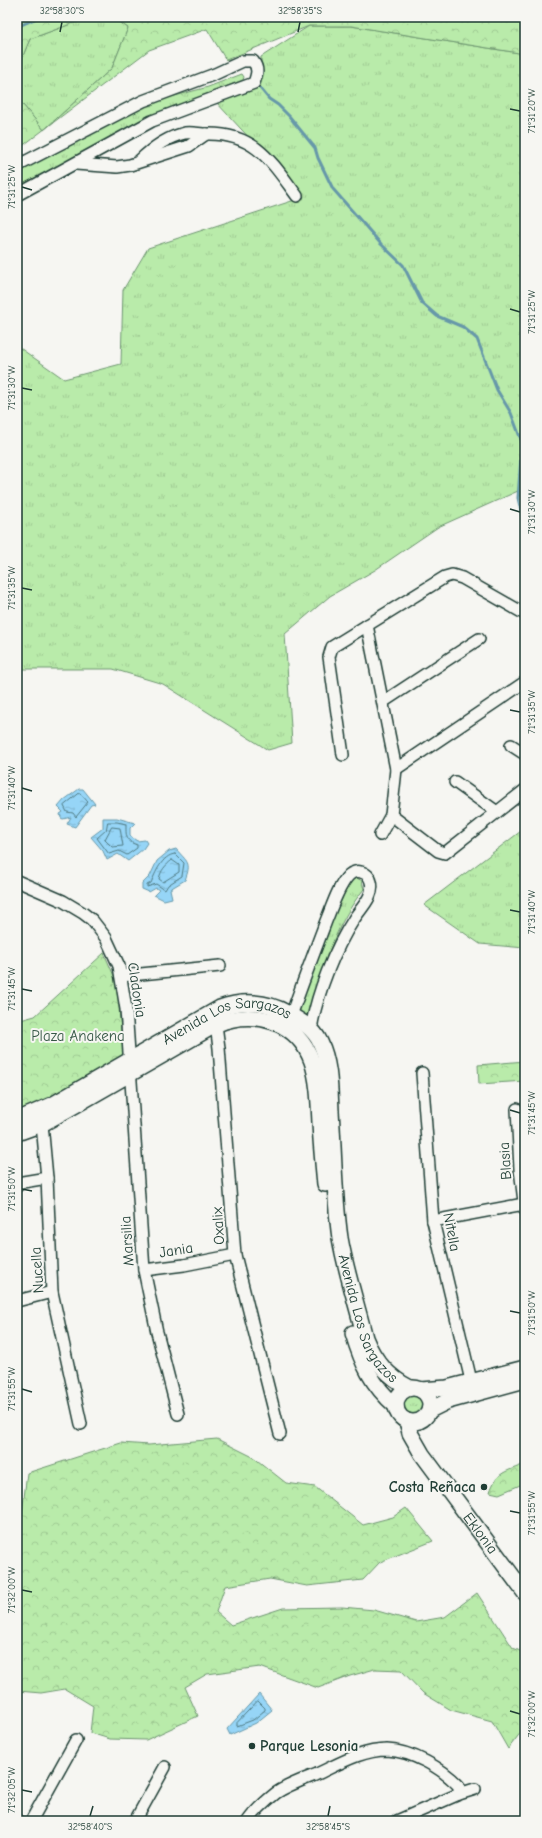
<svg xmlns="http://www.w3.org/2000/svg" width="542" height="1838" viewBox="0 0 542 1838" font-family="'Comic Neue',sans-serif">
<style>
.grass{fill:url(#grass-tufts);stroke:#6c946f}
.forest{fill:url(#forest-crowns);stroke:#6c946f}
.water{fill:url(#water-ripples);stroke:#6698a9}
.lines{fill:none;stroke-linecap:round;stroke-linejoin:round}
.shore{stroke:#4f7a82;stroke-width:1}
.stream{stroke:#6698a9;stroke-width:3}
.street-casing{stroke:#1f3d34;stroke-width:14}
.secondary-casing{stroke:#1f3d34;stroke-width:18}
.street{stroke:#f6f6f2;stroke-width:11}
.secondary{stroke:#f6f6f2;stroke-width:15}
.ticks{fill:none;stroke:#1f3d34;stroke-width:1.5}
.poi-dot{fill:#1f3d34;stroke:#f6f6f2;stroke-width:1.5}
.labels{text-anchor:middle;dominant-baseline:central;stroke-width:4;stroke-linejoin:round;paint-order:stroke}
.street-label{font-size:15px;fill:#1f3d34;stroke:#f6f6f2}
.park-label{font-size:15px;fill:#365746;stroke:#f6f6f2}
.poi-label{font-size:15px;font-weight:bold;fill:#1f3d34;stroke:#f6f6f2;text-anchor:end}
.neatline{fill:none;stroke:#1f3d34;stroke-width:1.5}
.ticks-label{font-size:10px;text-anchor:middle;fill:#1f3d34}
</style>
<defs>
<pattern id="grass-tufts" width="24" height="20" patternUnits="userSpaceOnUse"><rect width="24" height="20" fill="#b9ebaa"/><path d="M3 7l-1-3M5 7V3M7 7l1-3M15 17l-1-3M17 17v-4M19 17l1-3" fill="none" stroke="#9fca93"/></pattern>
<pattern id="forest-crowns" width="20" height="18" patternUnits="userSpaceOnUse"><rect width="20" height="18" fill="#b9ebaa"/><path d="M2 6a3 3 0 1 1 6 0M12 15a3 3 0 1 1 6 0" fill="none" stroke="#9fca93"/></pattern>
<pattern id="water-ripples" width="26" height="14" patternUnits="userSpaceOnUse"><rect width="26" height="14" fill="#96d5f7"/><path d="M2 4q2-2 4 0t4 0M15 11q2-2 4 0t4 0" fill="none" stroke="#81b8d4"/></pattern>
</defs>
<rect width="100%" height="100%" fill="#f6f6f2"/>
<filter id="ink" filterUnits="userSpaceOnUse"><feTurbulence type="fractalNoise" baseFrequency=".025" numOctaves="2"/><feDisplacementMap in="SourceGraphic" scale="8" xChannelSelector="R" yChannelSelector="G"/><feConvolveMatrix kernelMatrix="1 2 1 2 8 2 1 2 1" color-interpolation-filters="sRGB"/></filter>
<g filter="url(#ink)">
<g class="grass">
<path d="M90,17H113L128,28L112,68L44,130L17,98V70L30,39Z"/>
<path d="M309,26H351L525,54V511L518,491L438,527L375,570L330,596L285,634L292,743L268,750L163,684L113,669H17V346L64,379L121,364L123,290L148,248L304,197L216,102L261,80V57Z"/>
<path d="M242,74L244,77L243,80L150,116L17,188V172L145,104L208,87Z"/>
<path d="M525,828V948L480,944L424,905Z"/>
<path d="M357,878L362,881L364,889C335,924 322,971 308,1014L305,1016L297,1012L322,943L350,881Z"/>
<circle cx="413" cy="1406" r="14"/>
</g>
<g class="forest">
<path d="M17,17H90L30,39L17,70Z"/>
<path d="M113,17H525V54L351,26H309L226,60L207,29L149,50L17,150V98L44,130L112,68L128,28Z"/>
<path d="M104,953L114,976L118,998L124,1059L40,1107L17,1114V1021L35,1016Z"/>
<path d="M525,1061V1081L479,1084L478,1065Z"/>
<path d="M217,1439L253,1457L286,1483L315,1487L363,1525L393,1517L406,1508L433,1541L380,1562L363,1580L307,1586L270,1579L225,1586L216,1612L231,1625L283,1608L342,1607L374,1610L416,1622L445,1617L477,1593L513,1648L525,1653V1727L508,1749L492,1721L451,1710L423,1693L401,1670L375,1669L350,1676L318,1688L260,1667L207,1674L185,1687L198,1716L146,1740L110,1739L90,1733L93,1706L65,1689L41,1693L18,1691L17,1517L22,1514L27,1473L121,1443L149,1445Z"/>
<path d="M525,1464V1483L499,1494L490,1492C497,1471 506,1472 525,1464Z"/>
</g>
<g class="water">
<path d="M79,789H83L95,804L91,805L75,827L67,824L71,817L63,819L61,818L60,814L63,812L58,807L64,800Z"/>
<path d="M103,818H117L135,823L130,828V836L137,841L145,840L147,843L143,849L128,861L118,854L107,860L103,851L91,837L103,828Z"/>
<path d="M176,849C187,862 192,862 185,880L170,889L172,898L164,900L154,895L159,890L156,888L149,892L142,889V884L150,876L157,861L169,851Z"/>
<path d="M259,1694L272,1710L256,1723L230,1735L227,1729Z"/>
</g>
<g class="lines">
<g class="shore">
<path d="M80,793L88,802L76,817L73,813L67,812L64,806Z"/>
<path d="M108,822H117L126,824C126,835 125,841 137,845V848L127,855L119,851L109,854L97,838L106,830Z"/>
<path d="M112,827L120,828L123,846L112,847L105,840Z"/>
<path d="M175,854L184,863L182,876L168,885L165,890L156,884L147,887V885L151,883C155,874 162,855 175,854Z"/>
<path d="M172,860L179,865V872L163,882L159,879C161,870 165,866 172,860Z"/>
<path d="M258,1701L265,1708V1710L253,1720L237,1726V1723Z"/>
</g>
<g class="stream">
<path d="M17,27L39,17"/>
<path d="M260,88L269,99L278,105L289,116L315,148L318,158L333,189L381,244L403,265L422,303L437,316L463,327L477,339L497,390L511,413L522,442L518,498L525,527"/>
</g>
<g class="street-casing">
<g id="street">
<path d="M139,161C152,148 167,137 185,133C192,132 200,134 207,134C255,133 271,161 297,196"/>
<path d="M76,164L117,167L130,165L189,146L206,134"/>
<path d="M17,166L143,101L215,74L243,61H253C259,69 257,74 254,83L152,121L17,195"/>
<path d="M367,625L396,769L391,815L380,835"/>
<path d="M383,702L479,639"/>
<path d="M511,745L525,754"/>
<path d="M343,755L329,657L332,647L445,577L452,575L462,578L525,614"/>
<path d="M396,769L525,682"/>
<path d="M455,782L497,812"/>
<path d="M391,815L438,851L445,853L525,790"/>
<path d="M17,881L63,901L83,913L92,920L106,938L119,966L126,1009L144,1270L157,1332L178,1414"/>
<path d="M121,976L220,966"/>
<path d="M215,1017L219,1048L235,1255L280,1434"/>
<path d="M292,1021L291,1016C302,984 314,953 326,921C332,907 338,886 349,875C352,872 357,871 361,872C366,873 370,877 371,882C375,896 360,909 354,919C334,950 317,993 311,1029"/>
<path d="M422,1073L433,1221L473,1389"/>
<path d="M517,1109L520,1169L525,1210"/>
<path d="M39,1117L42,1124L47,1178L52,1292L81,1424"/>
<path d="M17,1186L23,1182L47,1178"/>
<path d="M433,1221L524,1204"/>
<path d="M144,1270L184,1265L235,1255"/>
<path d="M17,1301L52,1292"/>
<path d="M17,1820L19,1821"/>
<path d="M31,1821L76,1740"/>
<path d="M135,1821L165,1767"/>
<path d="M248,1821C255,1811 266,1801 276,1793C288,1785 302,1780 315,1775C337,1765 361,1750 387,1750C412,1751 442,1768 459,1786V1794"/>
<path d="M397,1821L459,1794L475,1789"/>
</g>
</g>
<g class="secondary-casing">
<g id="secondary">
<path id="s1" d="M17,1120L52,1105L220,1008C242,1000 266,1001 287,1013C300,1021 313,1027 320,1042C330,1062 330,1089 331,1111C334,1153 334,1196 340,1238C346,1272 357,1305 365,1338C374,1361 388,1377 410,1388"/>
<path d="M17,1133L42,1124L81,1102L217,1024C236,1016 254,1015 274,1022C318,1039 318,1083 320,1123C321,1144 323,1164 325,1184"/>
<path d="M353,1333C362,1363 372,1386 396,1406"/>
<circle cx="413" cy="1405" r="17"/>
<path d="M421,1390L447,1388L525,1368"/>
<path d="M430,1410L448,1401L525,1380"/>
<path id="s2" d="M407,1421L410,1433L422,1454L525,1593"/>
</g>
</g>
<use href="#street" class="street"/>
<use href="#secondary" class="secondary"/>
</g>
</g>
<path class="ticks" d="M60,32L62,22M298,32L300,22M510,109L520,111M22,187L32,190M510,309L520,312M22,388L32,390M510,509L520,512M22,588L32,590M510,710L520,712M22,788L32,791M510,910L520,912M22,989L32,991M510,1110L520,1113M22,1189L32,1191M510,1311L520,1313M22,1389L32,1392M510,1511L520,1513M22,1590L32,1592M510,1711L520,1714M22,1790L32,1792M90,1816L93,1806M328,1816L330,1806"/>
<g class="poi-dot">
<circle cx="484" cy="1487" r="4"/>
<circle cx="252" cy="1746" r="4"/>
</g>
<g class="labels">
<g class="street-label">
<text transform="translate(137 990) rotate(81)">Cladonia</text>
<text stroke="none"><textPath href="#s1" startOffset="236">Avenida Los Sargazos</textPath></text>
<text transform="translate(505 1161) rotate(-94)">Blasia</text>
<text transform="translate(218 1226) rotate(-94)">Oxalix</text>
<text transform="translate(452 1232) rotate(79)">Nitella</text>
<text transform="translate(127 1241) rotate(-94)">Marsilia</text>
<text transform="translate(176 1250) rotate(-9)">Jania</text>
<text transform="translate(37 1270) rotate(-94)">Nucella</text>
<text stroke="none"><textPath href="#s1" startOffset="630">Avenida Los Sargazos</textPath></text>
<text stroke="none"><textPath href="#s2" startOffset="135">Eklonia</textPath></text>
</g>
<g class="park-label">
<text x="78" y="1036">Plaza Anakena</text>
</g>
<g class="poi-label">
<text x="476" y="1487">Costa Reñaca</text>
<text x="260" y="1746" text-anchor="start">Parque Lesonia</text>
</g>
</g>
<rect width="542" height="1838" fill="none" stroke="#f6f6f2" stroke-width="44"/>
<rect x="22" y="22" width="498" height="1794" class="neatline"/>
<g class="ticks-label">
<text x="62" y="14">32°58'30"S</text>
<text x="300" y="14">32°58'35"S</text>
<text transform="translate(531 111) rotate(-90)" y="4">71°31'20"W</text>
<text transform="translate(11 187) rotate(-90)" y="4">71°31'25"W</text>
<text transform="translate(531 312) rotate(-90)" y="4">71°31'25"W</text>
<text transform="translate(11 388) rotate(-90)" y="4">71°31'30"W</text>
<text transform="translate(531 512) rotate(-90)" y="4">71°31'30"W</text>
<text transform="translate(11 588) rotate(-90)" y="4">71°31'35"W</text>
<text transform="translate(531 712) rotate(-90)" y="4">71°31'35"W</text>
<text transform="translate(11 788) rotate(-90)" y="4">71°31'40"W</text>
<text transform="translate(531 912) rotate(-90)" y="4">71°31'40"W</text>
<text transform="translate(11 989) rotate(-90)" y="4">71°31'45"W</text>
<text transform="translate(531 1113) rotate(-90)" y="4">71°31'45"W</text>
<text transform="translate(11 1189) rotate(-90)" y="4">71°31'50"W</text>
<text transform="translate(531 1313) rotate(-90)" y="4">71°31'50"W</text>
<text transform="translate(11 1389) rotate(-90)" y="4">71°31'55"W</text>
<text transform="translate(531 1513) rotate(-90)" y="4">71°31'55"W</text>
<text transform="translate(11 1590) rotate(-90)" y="4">71°32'00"W</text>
<text transform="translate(531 1714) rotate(-90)" y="4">71°32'00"W</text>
<text transform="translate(11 1790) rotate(-90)" y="4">71°32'05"W</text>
<text x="90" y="1830">32°58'40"S</text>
<text x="328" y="1830">32°58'45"S</text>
</g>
</svg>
